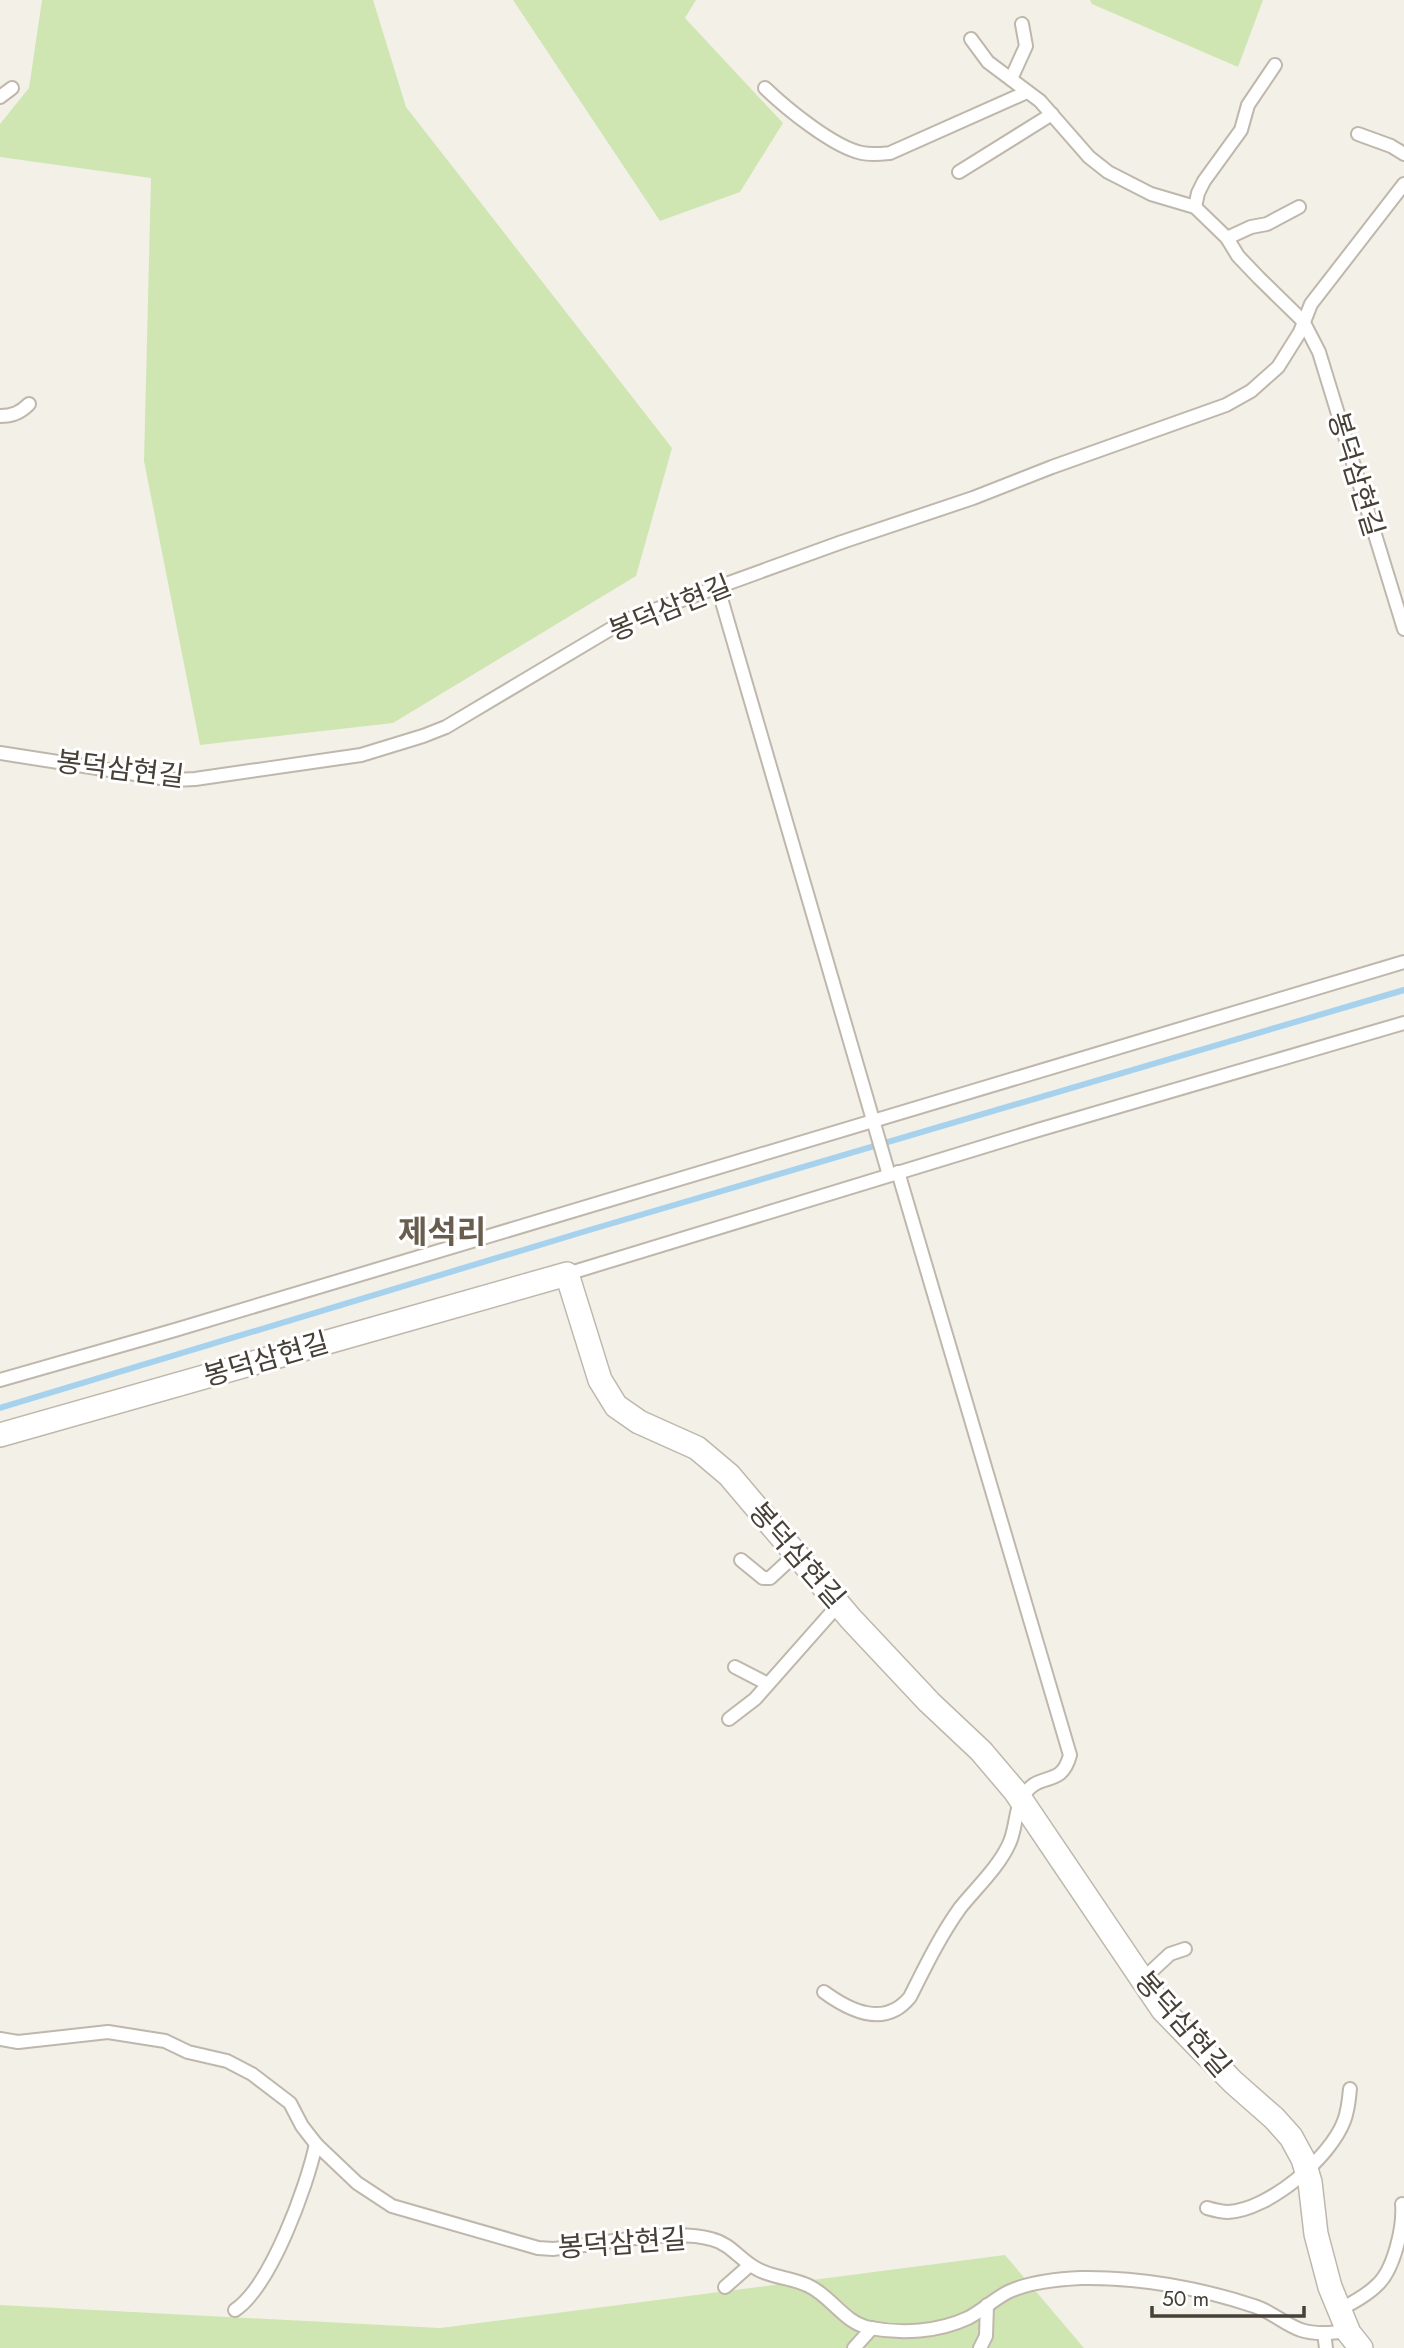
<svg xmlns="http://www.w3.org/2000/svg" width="1404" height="2348" viewBox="0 0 1404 2348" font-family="Jost,'Noto Sans KR',sans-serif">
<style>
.green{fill:#d0e6b2}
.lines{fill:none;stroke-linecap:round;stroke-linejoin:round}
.stream{stroke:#a6d2ee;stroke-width:6}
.service-casing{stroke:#bfb7ab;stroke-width:16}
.minor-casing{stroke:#bfb7ab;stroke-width:26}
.service{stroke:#fff;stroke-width:12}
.minor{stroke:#fff;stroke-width:23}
.labels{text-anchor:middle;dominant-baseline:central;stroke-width:6;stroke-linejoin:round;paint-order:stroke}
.street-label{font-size:28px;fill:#464037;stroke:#fff}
.quarter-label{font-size:32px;font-weight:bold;fill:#695e4e;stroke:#fff}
</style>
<rect width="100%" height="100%" fill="#f3f0e8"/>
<g class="green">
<path d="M42,0H373L406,107L672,448L636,576L393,723L200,745L144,461L151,178L0,157V124L29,88Z"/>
<path d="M513,0H696L685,18L783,123L740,192L660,221Z"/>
<path d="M1090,0H1263L1238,67L1092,4Z"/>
<path d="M1005,2255L1084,2348H0V2305L440,2328Z"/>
</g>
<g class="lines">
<path class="stream" d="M0,1408L586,1231L1404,990"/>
<g class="service-casing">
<g id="service">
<path d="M971,39L988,62L1040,101L1089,157L1108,172L1151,194L1195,207L1227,238L1238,256L1259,278L1303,321L1319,352L1404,629"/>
<path d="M1011,79L1026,46L1022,24"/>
<path d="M765,88C786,108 833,147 862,153C871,155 880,154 890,153L1027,92"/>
<path d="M0,97L12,88"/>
<path d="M1358,134L1391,146L1404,154"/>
<path d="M959,172L1052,114"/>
<path d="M1195,207L1198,193L1204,181L1241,130L1248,105L1275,65"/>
<path d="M1227,238L1251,227L1267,224L1299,207"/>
<path d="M0,416C12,416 20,413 29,404"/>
<path d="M718,588L889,1175"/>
<path d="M0,753L174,780L195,779L361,755L423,736L446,727L624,621L842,542L973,498L1052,467L1226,405L1251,391L1278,367L1300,332L1311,304L1404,184"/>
<path d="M567,1274L1038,1130L1404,1023"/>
<path d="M0,1380L175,1330L1404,962"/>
<path d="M741,1560L763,1578H770L796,1554"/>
<path d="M735,1667L768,1684"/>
<path d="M729,1719L755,1699L839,1604"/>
<path d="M1142,1980L1170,1954L1185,1949"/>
<path d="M824,1992C850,2011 885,2028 910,1997C925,1967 940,1936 960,1908C976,1888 998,1868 1009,1844C1016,1830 1015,1810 1022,1798C1038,1769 1061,1790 1070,1755L898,1172"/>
<path d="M0,2039L18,2042L108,2032L165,2041L188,2052L227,2061L252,2074L290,2103L302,2126L316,2144"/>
<path d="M1207,2208C1214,2210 1221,2212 1228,2212C1269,2210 1330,2158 1344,2121C1348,2111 1349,2100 1350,2089"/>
<path d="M725,2287L750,2265"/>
<path d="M235,2310C271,2286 307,2186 316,2144L357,2183L392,2206L538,2248L553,2249C597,2245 670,2228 711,2239C732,2244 740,2261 759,2270C775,2278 793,2278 809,2286C832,2297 844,2323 870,2328C902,2334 938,2332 968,2318C982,2311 994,2299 1008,2292C1029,2282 1059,2279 1081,2278C1138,2277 1200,2288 1254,2306C1271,2311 1284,2324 1301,2330C1316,2335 1332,2333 1348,2331"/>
<path d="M1339,2310C1352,2303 1366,2296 1376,2286C1394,2271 1404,2226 1402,2204"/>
<path d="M1324,2333L1326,2348"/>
<path d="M854,2348L872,2328"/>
<path d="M980,2348L986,2336L987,2305"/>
</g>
</g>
<g class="minor-casing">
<path id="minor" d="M0,1435L567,1274L600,1380L616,1406L639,1422L697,1448L729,1475L851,1619L929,1702L981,1751L1015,1791L1163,2010L1233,2082L1274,2118L1291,2137L1303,2159L1310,2182L1316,2234L1330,2287L1349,2333L1361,2348"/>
</g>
<use href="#service" class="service"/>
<use href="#minor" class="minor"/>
</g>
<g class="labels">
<g class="street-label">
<text transform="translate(1356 474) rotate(73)">봉덕삼현길</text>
<text transform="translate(670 608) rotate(-22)">봉덕삼현길</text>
<text transform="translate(120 769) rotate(7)">봉덕삼현길</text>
<text transform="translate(266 1359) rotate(-16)">봉덕삼현길</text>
<text transform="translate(797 1555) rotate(49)">봉덕삼현길</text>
<text transform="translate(1183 2024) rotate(49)">봉덕삼현길</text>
<text transform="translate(622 2243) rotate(-4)">봉덕삼현길</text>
</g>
<g class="quarter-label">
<text x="442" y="1232">제석리</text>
</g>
</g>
<path d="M1152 2306v10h152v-10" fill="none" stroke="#464037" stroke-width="3.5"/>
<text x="1162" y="2306" font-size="21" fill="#464037" stroke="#ffffff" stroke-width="5" paint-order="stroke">50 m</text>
</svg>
